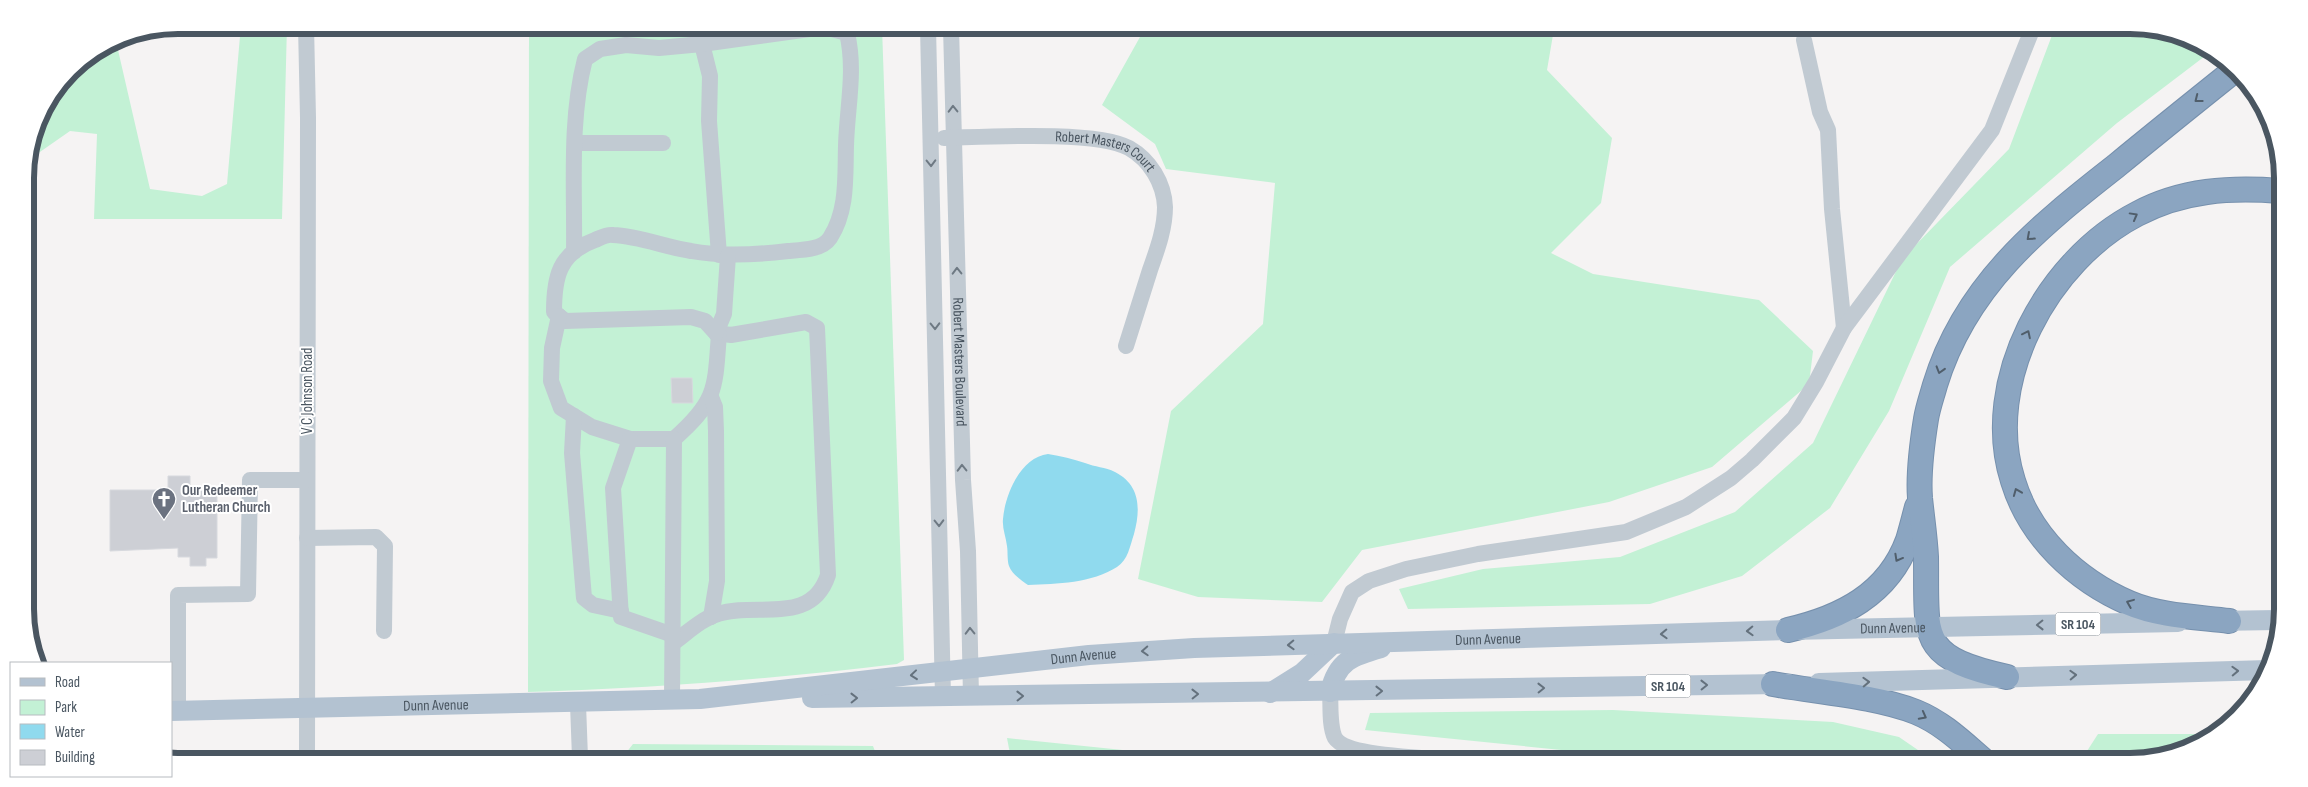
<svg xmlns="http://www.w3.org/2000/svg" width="2308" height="787" viewBox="0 0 2308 787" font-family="'Sofia Sans Condensed',sans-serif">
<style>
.green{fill:#c3f1d5}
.water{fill:#90daee}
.building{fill:#cdcfd5;stroke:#d7d9de}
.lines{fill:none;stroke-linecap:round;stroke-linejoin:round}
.highway-casing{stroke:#7690ad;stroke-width:26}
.minor{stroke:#c1cad2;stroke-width:16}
.major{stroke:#b3c2d1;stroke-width:20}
.highway{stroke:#8ba5c1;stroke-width:24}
.oneway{stroke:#505e6b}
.oneway2{stroke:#6e7983}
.oneway3{stroke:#64717d}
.labels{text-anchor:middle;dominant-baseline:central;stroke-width:4;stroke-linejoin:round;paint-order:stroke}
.shield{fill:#fff;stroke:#808990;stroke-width:1}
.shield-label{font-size:14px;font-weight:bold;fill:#4a5661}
.street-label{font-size:15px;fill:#4a5661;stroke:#fff}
.worship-label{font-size:15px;font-weight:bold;fill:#5b616d;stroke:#fff;text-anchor:start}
.rim{fill:none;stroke:#4a5661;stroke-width:6}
</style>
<rect width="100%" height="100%" fill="#f5f3f3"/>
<g class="green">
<path d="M241,25H287L282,219H94L97,134L70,131L27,161L37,119L70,70L94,53L118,50L150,189L202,196L227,184Z"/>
<path d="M529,26L882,27L904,660L897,664C774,679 653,688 528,692Z"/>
<path d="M1145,28L1554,29L1547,70L1612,138L1601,203L1551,253L1593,274L1759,300L1813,351L1809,384L1712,467L1609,502L1362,550L1322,602L1198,597L1138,579L1171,411L1263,324L1275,183L1166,169L1155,144L1102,105Z"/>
<path d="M2054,30H2170L2213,50L2117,123L1950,267L1889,411L1830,508L1742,576L1650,604L1408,609L1399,589L1483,569L1620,557L1735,512L1813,443L1902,259L2009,149Z"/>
<path d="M1613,710L1833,722L1899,737L1934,761H1670L1365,730L1370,713Z"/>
<path d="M2098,734H2217L2189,750L2140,762H2080Z"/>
<path d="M1007,738L1210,759H1011Z"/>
<path d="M633,744L873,746L878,759L622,758Z"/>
</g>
<path class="water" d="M1048,454C1061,456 1073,459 1085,463C1095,467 1105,467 1115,472C1140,485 1141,508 1134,534C1130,546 1128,560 1117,567C1092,583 1057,584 1028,585C1021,580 1012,574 1009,566C1007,560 1008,552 1007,546C1006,537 1002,528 1003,519C1005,494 1021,457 1048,454Z"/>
<g class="building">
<path d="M671,378H692L693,403H672Z"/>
<path d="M168,476H190V490H217V558H206V566H190V557H178V548L110,551V490H168Z"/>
</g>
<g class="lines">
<g class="highway-casing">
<g id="highway">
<path d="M2229,621C2197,617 2159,616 2129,603C2076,580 2030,537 2013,481C1981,381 2048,260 2137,214C2182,190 2230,187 2280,191"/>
<path d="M1788,630C1840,618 1888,595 1908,540C1911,530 1914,518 1917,507"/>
<path d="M2007,677C1917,657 1927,638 1926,557C1925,537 1922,518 1920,498C1918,472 1922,444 1926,419C1928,407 1932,396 1935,385C1965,286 2038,227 2116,166C2156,133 2196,101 2236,69"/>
<path d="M1773,684C1817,692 1875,696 1916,712C1943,723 1963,743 1984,761"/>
</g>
</g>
<g class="minor">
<path d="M306,25L308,118L307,757"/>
<path d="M928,27L943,697"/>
<path id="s1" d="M951,27L963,480L968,551L971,697"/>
<path d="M1804,40L1820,112L1828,130L1832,209L1844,328"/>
<path d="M702,44L710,76L709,121L719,255"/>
<path id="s2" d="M944,138C985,137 1097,130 1129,148C1150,160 1164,183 1165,207C1165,229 1157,250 1150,270C1142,295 1134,321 1126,346"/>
<path d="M576,143H663"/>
<path d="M574,252C575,189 569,121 585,59L600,49L626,45L659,48L702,44L824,27L847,33C856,71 847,107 846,146C845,176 848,210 830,238C822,250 802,250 788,251C755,255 723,257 691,251C665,247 639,236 613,235C607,234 600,238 595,240C559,253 554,277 554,312L565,321L691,317L705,321L716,333L731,335L806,322L817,328L828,575C811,627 756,601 718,614C701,619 687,633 673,643"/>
<path d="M559,316L552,348L551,381L561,408L592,427L630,439H674C717,401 715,389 719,333"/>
<path d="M716,333L724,314L728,256"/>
<path d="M711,397L715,407L716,431L717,581L711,617"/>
<path d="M574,416L572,453L584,598L593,605L621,611"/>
<path d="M630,439L613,488L621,617L673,635"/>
<path d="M307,538L376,537L385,546L384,631"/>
<path d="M1334,643L1340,619L1352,592L1369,581L1406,569L1478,554L1626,532L1686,507L1731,478L1752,460L1794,418L1816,382L1844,328L1992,130L2032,30"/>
<path d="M1330,692C1331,705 1329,726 1335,738C1347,758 1438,758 1462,760"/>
<path d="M672,701L674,439"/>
<path d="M578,704L580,758"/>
<path d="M178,711V595L248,594L250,480H307"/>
</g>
<g class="major">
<path d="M2215,621L2278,620"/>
<path d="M1819,683L2268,670"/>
<path d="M1330,692C1337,661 1352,656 1381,648"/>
<path d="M1270,693L1302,673L1334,643"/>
<path d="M812,698L1788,684"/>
<path id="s3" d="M171,711L700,699L1089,655L1194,648L1788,630L2178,622"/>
</g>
<use href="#highway" class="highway"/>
</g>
<defs><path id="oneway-chevron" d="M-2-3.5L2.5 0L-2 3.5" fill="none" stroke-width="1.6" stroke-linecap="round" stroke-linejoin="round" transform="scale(1.25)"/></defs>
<g class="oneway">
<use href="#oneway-chevron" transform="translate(2198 99) rotate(142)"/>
<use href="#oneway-chevron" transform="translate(2134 216) rotate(-29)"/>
<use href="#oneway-chevron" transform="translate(2030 237) rotate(138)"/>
<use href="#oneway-chevron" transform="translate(2027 334) rotate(-64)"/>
<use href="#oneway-chevron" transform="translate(1940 370) rotate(107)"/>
<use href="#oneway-chevron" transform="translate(2017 492) rotate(-112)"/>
<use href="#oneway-chevron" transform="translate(1898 558) rotate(119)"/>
<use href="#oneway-chevron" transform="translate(2130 603) rotate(-158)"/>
<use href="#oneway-chevron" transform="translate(1923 716) rotate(28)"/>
</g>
<g class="oneway2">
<use href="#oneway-chevron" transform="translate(953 109) rotate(-91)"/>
<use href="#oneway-chevron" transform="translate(931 163) rotate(89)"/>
<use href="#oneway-chevron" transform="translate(957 271) rotate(-91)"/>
<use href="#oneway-chevron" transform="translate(935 326) rotate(89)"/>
<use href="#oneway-chevron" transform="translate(962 468) rotate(-91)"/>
<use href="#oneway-chevron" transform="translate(939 523) rotate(89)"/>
<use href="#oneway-chevron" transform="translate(970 631) rotate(-91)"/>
</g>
<g class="oneway3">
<use href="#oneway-chevron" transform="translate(2040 625) rotate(179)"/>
<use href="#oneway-chevron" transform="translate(1750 631) rotate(178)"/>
<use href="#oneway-chevron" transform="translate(1664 634) rotate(178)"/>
<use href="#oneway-chevron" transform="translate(1291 645) rotate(178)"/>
<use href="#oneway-chevron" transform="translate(1145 651) rotate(177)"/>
<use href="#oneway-chevron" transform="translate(2235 671) rotate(-2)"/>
<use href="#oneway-chevron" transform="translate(914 675) rotate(174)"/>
<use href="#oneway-chevron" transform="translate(2073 675) rotate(-2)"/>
<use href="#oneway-chevron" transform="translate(1866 682) rotate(-2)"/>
<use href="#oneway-chevron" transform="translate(1704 685) rotate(-1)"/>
<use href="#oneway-chevron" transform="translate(1541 688) rotate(-1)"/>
<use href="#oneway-chevron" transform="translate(1379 691) rotate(-1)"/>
<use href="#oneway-chevron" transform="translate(1195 694) rotate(-1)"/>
<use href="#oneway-chevron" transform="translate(1020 696) rotate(-1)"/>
<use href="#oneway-chevron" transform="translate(854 698) rotate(-1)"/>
</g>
<defs>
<g id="church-pin" transform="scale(1.25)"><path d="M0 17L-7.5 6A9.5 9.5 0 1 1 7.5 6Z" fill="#6b7280" stroke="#fff"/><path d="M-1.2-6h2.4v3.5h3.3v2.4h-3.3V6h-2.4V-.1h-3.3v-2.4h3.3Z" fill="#fff"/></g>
</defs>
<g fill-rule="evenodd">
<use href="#church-pin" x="164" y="499"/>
</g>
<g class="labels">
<g class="shield">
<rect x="2055.5" y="612.5" width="45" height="23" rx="4"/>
<rect x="1645.5" y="674.5" width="45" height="23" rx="4"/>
</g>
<g class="shield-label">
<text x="2078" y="624">SR 104</text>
<text x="1668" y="686">SR 104</text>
</g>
<g class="street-label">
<text stroke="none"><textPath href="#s2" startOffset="165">Robert Masters Court</textPath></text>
<text stroke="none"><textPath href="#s1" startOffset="335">Robert Masters Boulevard</textPath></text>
<text transform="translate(307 391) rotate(-90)">V C Johnson Road</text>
<text stroke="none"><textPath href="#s3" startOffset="1725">Dunn Avenue</textPath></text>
<text stroke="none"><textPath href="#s3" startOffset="1320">Dunn Avenue</textPath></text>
<text stroke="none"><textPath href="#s3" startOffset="915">Dunn Avenue</textPath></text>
<text stroke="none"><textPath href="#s3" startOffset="265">Dunn Avenue</textPath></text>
</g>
<g class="worship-label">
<text x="182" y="490">Our Redeemer<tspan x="182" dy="17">Lutheran Church</tspan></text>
</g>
</g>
<path d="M0 0H2308V787H0ZM178 34H2130A144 144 0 0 1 2274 178V609A144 144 0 0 1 2130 753H178A144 144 0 0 1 34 609V178A144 144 0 0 1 178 34Z" fill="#fff" fill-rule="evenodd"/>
<path class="rim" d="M178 34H2130A144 144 0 0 1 2274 178V609A144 144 0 0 1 2130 753H178A144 144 0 0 1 34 609V178A144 144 0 0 1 178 34Z"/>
<rect x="10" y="662" width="162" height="115" fill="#ffffff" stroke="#b7bbc0"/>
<rect x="20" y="678" width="25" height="8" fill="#b3c2d1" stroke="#b7bbc0"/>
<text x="55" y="687" font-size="15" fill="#4a5661">Road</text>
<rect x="20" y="700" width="25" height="15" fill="#c3f1d5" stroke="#b7bbc0"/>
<text x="55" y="712" font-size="15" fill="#4a5661">Park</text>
<rect x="20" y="724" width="25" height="15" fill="#90daee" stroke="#b7bbc0"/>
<text x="55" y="737" font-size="15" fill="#4a5661">Water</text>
<rect x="20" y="750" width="25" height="15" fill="#cdcfd5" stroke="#b7bbc0"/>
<text x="55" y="762" font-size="15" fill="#4a5661">Building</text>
</svg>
